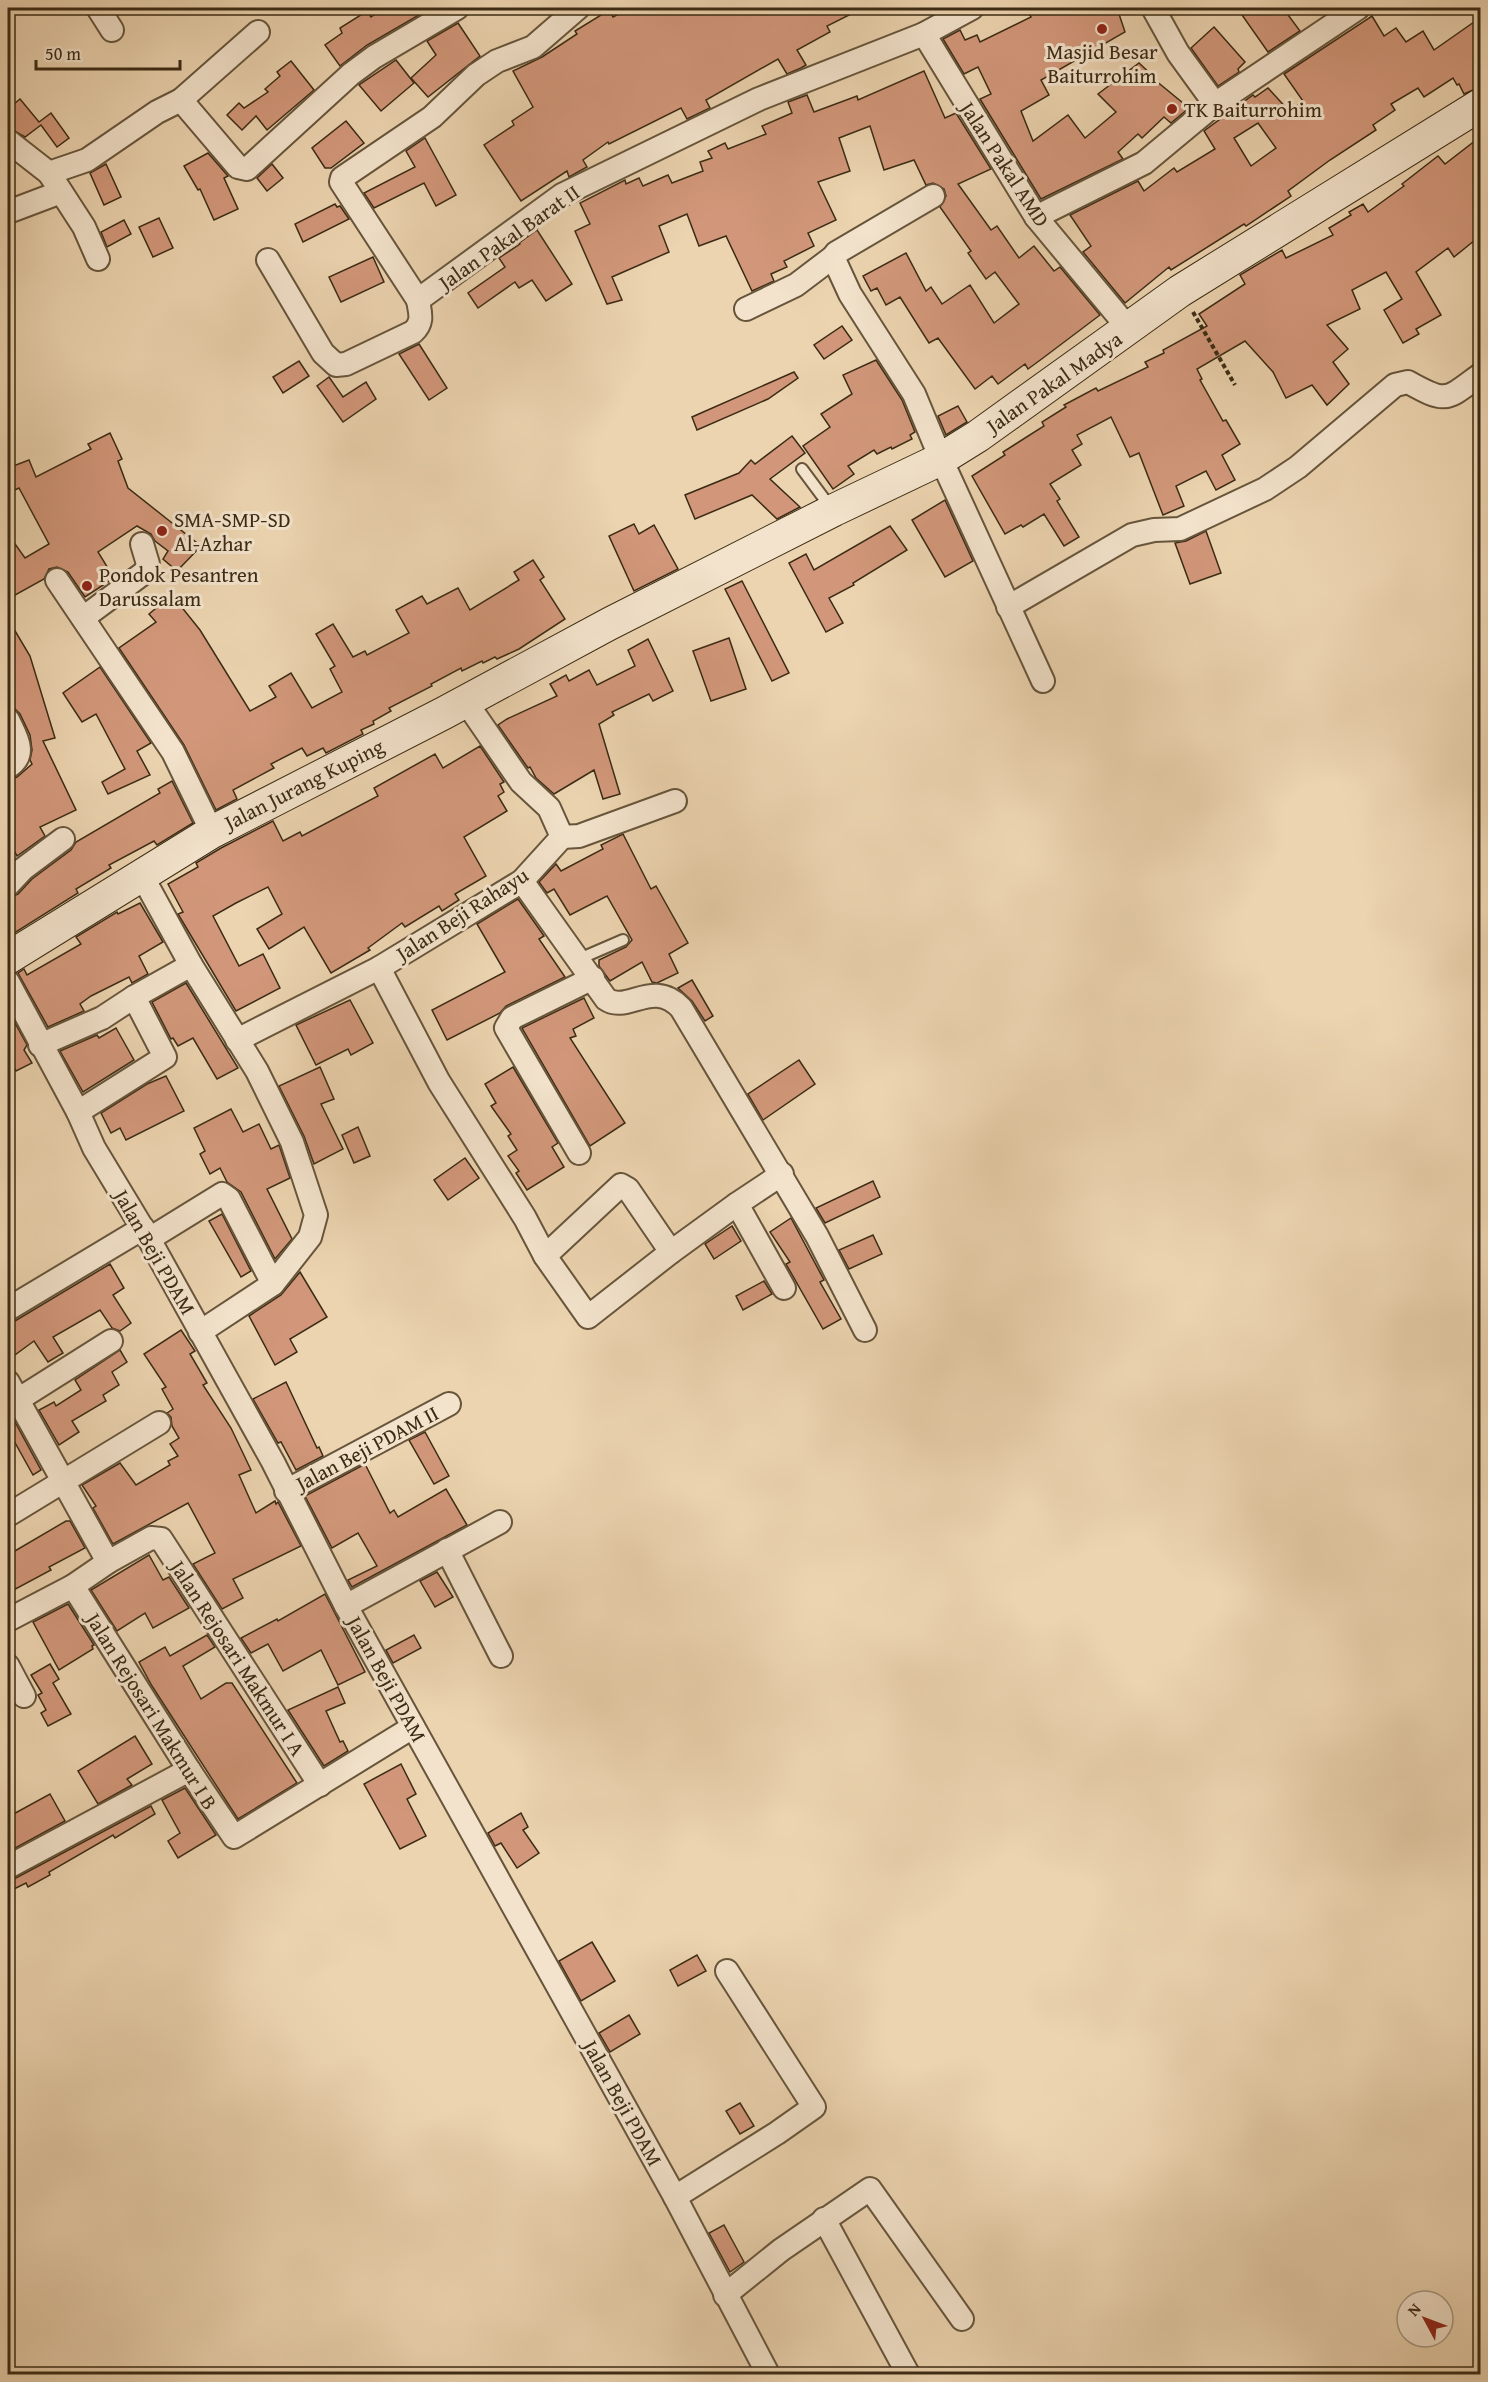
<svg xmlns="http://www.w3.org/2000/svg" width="1488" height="2382" viewBox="0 0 1488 2382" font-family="'Gentium Book Plus',serif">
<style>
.building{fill:#d2977a;stroke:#3b2b14;stroke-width:1.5;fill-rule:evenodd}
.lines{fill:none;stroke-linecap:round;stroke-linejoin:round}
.lane-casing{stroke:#67553b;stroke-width:14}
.street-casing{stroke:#67553b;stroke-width:26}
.secondary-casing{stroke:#3b2b14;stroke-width:34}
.path{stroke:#3b2b14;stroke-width:4;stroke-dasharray:4.5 3;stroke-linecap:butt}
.lane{stroke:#f3e3cc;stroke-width:10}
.street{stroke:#f3e3cc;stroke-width:22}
.secondary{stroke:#f3e3cc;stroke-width:32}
.poi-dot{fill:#8f2418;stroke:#f3e3cc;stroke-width:2}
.labels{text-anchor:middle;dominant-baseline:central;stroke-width:6;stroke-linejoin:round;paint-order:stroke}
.poi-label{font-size:21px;fill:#3b2b14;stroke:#f3e3cc;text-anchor:start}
.street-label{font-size:21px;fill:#3b2b14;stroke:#f3e3cc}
</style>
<rect width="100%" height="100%" fill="#ecd4b0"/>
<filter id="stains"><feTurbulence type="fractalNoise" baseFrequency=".00333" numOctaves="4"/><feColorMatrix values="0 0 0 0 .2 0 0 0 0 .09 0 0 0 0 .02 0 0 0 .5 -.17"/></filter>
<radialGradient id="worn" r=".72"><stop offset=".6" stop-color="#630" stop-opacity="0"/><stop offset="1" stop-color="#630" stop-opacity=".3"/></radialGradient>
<g class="building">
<path d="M384,8H431L367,45L340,66L325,45L342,33L340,28L367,11L371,17Z"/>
<path d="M630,8H863L827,26L830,32L797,50L806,65L801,68L787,74L778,59L706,100L710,108L687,119L681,108L609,144L608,142L583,160L587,167L569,177L567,171L521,201L484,145L514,125L512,121L533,107L513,71L542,57L577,34L575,31L609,10L613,17Z"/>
<path d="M1026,8H1117L1125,32L1041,80L1049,95L1021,111L1033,141L1068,115L1085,138L1116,112L1098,94L1139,63L1156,79L1155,80L1189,108L1171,123L1164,117L1142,138L1138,134L1118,152L1123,159L1041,199L980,99L991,94L978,67L964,74L943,39L960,30L965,40L977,35L980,42L1031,17Z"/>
<path d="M1253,8H1283L1300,31L1268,52L1242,15Z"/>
<path d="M1372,16L1384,36L1396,28L1406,42L1423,31L1434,50L1474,22L1480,32V87L1464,94L1459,84L1457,85L1453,78L1424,97L1418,88L1391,104L1395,110L1373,125L1376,130L1330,160L1288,191L1291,196L1246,226L1244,224L1171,270L1169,267L1125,303L1083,252L1091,246L1070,215L1138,181L1144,191L1174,168L1177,172L1215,149L1204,131L1253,95L1255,97L1268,88L1289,111L1303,101L1284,74ZM1258,123L1276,148L1251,166L1234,138Z"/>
<path d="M458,23L480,56L428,97L411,78L436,55L427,41Z"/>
<path d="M1214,27L1245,62L1238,69L1239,72L1218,86L1191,48Z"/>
<path d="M396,60L414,83L381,111L359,85Z"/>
<path d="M291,61L314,90L267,130L256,116L242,130L227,115L239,103L244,108L268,92L265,89L280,76L277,72Z"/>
<path d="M924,71L945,118L956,113L991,169L958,184L991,230L997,226L1019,258L1034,246L1054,271L1060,267L1100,315L1043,358L1028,369L1025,364L998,384L992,376L975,389L938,338L929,343L900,297L886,305L877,288L871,291L863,276L906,253L926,291L931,287L942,304L970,285L994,323L1019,304L995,272L986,279L968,253L971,251L940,207L946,196L944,189L933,183L926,185L914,160L884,170L870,126L839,138L850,171L818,182L836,220L808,233L814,246L784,261L787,267L771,274L774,281L752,291L726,236L699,246L687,214L659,226L669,252L612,277L622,300L607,304L575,231L590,224L580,203L625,180L626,184L639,178L643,186L668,175L672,183L703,171L700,162L712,158L708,151L725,143L728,149L766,134L762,126L792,113L788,102L807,95L814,112L857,96L858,100Z"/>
<path d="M20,99L39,122L51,113L69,138L57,147L41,125L25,137L9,128L8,109Z"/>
<path d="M346,121L364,143L331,168H325L312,148Z"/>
<path d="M1480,137V236L1454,257L1448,248L1416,272L1441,315L1416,329L1419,334L1403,343L1384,310L1402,299L1386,272L1352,290L1360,309L1327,325L1348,349L1333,362L1349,384L1327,405L1312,385L1286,398L1273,372L1245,341L1197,369L1202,379L1200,380L1223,421L1226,420L1240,444L1222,455L1235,480L1216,490L1206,471L1176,486L1184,506L1163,515L1139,453L1130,457L1111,417L1077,435L1082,444L1072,450L1081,465L1050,484L1060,499L1057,501L1079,537L1064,546L1044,514L1023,527L1021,525L1005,534L972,476L1005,455L1003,452L1044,426L1042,422L1066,407L1064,405L1096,388L1098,391L1148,367L1145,362L1164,353L1163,350L1207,326L1199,314L1245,284L1240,275L1282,250L1286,258L1333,235L1329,228L1351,215L1349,212L1363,204L1368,212L1404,186L1402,184L1438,156L1445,164Z"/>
<path d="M425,138L456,195L436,206L424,183L374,208L364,193L415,167L406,151Z"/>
<path d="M208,153L228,176L224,178L238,209L214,220L200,189L198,190L184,166Z"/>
<path d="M106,164L121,197L104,205L90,173Z"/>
<path d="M272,164L283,178L267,191L257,178Z"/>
<path d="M335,204L337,207L340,206L349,219L303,242L295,224Z"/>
<path d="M159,218L173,248L153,257L139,227Z"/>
<path d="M124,220L131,234L107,247L101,232Z"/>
<path d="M537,230L572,284L546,301L532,280L519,288L515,282L478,308L468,293L505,267L499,258L520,244L519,243Z"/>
<path d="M373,257L384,282L341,302L329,277Z"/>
<path d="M842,326L852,340L824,359L814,345Z"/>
<path d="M419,344L447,388L429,400L399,354Z"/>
<path d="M876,360L902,400L915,432L910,435L912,439L892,449L891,447L877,454L874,450L848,466L854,474L833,489L803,446L830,427L821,414L852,394L843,375Z"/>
<path d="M299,361L309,376L283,393L273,377Z"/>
<path d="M794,372L798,378L768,399L697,430L692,417Z"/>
<path d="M329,377L343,397L366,382L376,399L343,422L317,386Z"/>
<path d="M958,406L967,422L946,435L938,416Z"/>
<path d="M110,433L122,459L118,461L128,488L201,546L177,571L163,559L168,551L155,541L151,534L137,526L98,552L114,578L85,597L68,572L57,567L49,569L44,579L8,599V534L25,558L49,544L19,488L8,493V468L29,460L36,477L91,449L88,444Z"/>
<path d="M792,436L805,453L770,479L800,507L777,519L752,495L695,519L685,495L739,473L751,460L755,464Z"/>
<path d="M945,500L973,561L945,577L912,520Z"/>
<path d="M634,524L639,534L654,525L678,569L634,591L609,536Z"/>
<path d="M890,526L907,550L853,583L854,585L829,598L843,623L826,632L789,563L806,554L814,570Z"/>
<path d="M1206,531L1221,573L1190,584L1175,543L1186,541Z"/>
<path d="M533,560L544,577L540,580L565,619L519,649L497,659L495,657L483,663L482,661L462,671L461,668L431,684L432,686L389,708L391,711L373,721L374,724L361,730L363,734L326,753L323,748L307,756L302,748L271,764L274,768L233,790L237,799L216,810L184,745L119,648L156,622L149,614L172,595L200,630L250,711L276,697L269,686L291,673L312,708L342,692L330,669L335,666L316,634L333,624L353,657L365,651L367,655L409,633L396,610L422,596L427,604L458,588L470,610L519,580L514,572Z"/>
<path d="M742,581L789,673L772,681L725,589Z"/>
<path d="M8,619L30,656L55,738L43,741L76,810L40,827L45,836L17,856L15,852L8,856V780L17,777L32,764L30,760L32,750L30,735L20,714L15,709L8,707Z"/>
<path d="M729,638L746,689L711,701L693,651Z"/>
<path d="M648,639L673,691L653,701L649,694L612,712L614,715L599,724L620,794L603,799L594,770L554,794L536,778L530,767L528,768L498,725L507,719L557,696L550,684L566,675L569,681L589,670L597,685L635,666L628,650Z"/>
<path d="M100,667L151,743L137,751L150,775L108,794L102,782L125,769L96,714L82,722L63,693Z"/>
<path d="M480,746L504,782L500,784L504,792L498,796L507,811L464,837L486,876L455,894L459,900L442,911L439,906L405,927L402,923L368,948L370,950L331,973L304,927L269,949L257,929L282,914L268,887L236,903L213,916L239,966L263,954L280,988L236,1011L178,914L183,912L168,884L198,867L196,863L221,848L273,821L283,841L300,832L302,836L378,796L374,788L435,754L443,768Z"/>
<path d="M172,781L193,823L157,845L154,841L109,865L111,868L76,889L78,893L8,937V898L18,894L32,879L71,850L76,842L160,793L158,789Z"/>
<path d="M623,834L651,889L656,886L688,943L669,954L678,973L657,983L652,982L642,962L610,981L599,966V960L626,947L632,940L607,896L570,915L554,889L547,893L539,882L556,864L561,871L603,849L601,845Z"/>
<path d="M518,899L544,936L539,939L565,977L506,1006L500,1013L447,1040L432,1010L505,972L477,924Z"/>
<path d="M140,903L163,942L139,956L148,974L132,983L129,977L91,996L80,1004L84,1011L48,1027L18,973L24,969L27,975L81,944L76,937L117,912L118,914Z"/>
<path d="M692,980L713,1016L705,1021L692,1001L678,988Z"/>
<path d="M186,983L238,1068L217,1079L193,1038L178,1046L173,1038L171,1039L152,1002Z"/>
<path d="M584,998L594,1018L573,1029L576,1036L570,1038L625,1123L590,1146L522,1028Z"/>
<path d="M350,1000L373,1043L351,1055L348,1049L316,1065L296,1025Z"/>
<path d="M8,1010L27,1045L24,1050L32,1063L16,1071L8,1055Z"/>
<path d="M116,1028L134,1060L83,1092L60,1051L97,1035L99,1038Z"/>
<path d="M799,1060L815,1084L763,1120L748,1094Z"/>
<path d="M320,1067L334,1099L321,1104L343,1149L314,1164L304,1136L279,1086Z"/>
<path d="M513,1067L558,1143L552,1147L564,1167L527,1190L516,1173L519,1171L508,1156L517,1150L508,1136L511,1134L491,1106L496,1103L485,1084Z"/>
<path d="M166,1076L184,1111L126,1140L120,1128L111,1133L101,1113L147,1084Z"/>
<path d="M231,1109L243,1132L259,1124L271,1149L279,1145L290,1178L267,1189L292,1239L275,1259L241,1192L227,1182L220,1168L210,1174L200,1154L205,1151L194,1128Z"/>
<path d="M358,1127L370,1156L354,1163L342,1135Z"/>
<path d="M465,1158L479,1178L448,1200L434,1180Z"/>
<path d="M873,1181L880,1197L825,1223L816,1208Z"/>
<path d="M222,1214L251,1271L241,1277L209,1221Z"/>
<path d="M791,1218L824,1280L820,1282L841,1319L823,1329L786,1264L790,1262L770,1232Z"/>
<path d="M732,1226L741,1241L714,1259L705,1244Z"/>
<path d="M873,1235L882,1254L849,1269L839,1250Z"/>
<path d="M110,1264L124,1288L113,1295L131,1323L120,1331L112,1328L100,1310L53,1337L63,1353L48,1362L34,1341L8,1360V1322L15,1321Z"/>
<path d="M300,1272L327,1317L290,1339L297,1352L275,1365L249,1316L281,1295Z"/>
<path d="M764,1281L772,1294L743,1310L736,1296Z"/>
<path d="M181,1330L195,1351L190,1354L207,1383L203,1385L231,1428L251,1470L239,1475L256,1513L275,1501L276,1504L278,1502L301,1546L233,1579L243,1598L222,1609L193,1564L215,1553L188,1503L113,1544L93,1508L96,1506L82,1485L120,1463L136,1485L170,1465L168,1461L178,1456L170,1444L179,1438L172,1426L171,1417L167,1413L173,1409L162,1389L166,1387L144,1354Z"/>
<path d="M120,1350L127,1362L112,1372L119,1385L103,1395L106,1401L72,1421L79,1432L59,1445L39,1410L54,1402L56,1406L81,1390L75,1380Z"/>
<path d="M286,1382L317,1448L319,1447L323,1456L296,1470L281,1442L278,1443L253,1399Z"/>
<path d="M15,1422L41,1470L33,1475L8,1430V1426Z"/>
<path d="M425,1432L449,1476L434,1484L409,1440Z"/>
<path d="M365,1464L390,1513L394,1510L398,1517L446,1489L467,1525L352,1587L348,1580L377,1566L358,1533L332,1548L305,1496Z"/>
<path d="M66,1521H70L85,1548L49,1567L51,1570L8,1593V1555Z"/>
<path d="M149,1555L163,1580L169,1577L189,1608L153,1628L145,1613L117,1631L91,1590Z"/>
<path d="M437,1572L453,1597L435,1607L420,1581Z"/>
<path d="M325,1594L365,1672L338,1685L321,1650L283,1671L268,1644L251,1653L241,1638L277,1619L278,1621Z"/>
<path d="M68,1604L94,1645L92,1646L93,1649L59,1670L33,1622Z"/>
<path d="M207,1635L215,1647L183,1666L201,1699L226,1683H232L297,1783L238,1819L152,1686L139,1662L165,1647L170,1656Z"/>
<path d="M414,1635L421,1648L393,1663L386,1650Z"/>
<path d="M50,1664L59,1679L53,1683L71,1714L48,1726L41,1713L46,1710L38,1695L42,1693L31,1675Z"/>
<path d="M338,1687L345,1703L326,1711L340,1742L343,1741L348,1751L324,1766L288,1710Z"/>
<path d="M135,1736L152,1764L127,1779L132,1785L98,1804L78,1771Z"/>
<path d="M401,1764L416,1794L407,1799L426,1836L400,1849L364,1784Z"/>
<path d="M185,1788L216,1835L178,1858L168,1841L180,1833L162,1800Z"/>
<path d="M50,1794L65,1821L8,1852V1817Z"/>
<path d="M151,1806L155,1814L115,1838L113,1835L49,1872L50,1875L28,1887L26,1883L8,1892V1880L14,1879Z"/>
<path d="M521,1813L528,1827L523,1830L539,1853L517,1868L501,1843L495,1846L488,1833Z"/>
<path d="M592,1942L615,1981L581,2001L559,1961Z"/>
<path d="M697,1955L706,1971L678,1986L670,1970Z"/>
<path d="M629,2015L640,2034L610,2052L599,2033Z"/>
<path d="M740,2103L754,2126L740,2134L726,2111Z"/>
<path d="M724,2225L744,2262L730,2272L709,2233Z"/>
</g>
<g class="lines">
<g class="lane-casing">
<g id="lane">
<path d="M802,469L831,508"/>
<path d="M579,959L623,940"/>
</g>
</g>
<g class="street-casing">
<g id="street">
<path d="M98,8L112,30"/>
<path d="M1153,8L1178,53L1215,104"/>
<path d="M924,34L1036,217L1129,329"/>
<path d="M181,100L258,32"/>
<path d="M8,141L49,173L87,160L157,112L181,100L238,167L247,169L351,74L374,57L457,8"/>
<path d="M49,173L84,227L98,259"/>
<path d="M933,196L836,253L833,257L850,294L914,394L941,459L1043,681"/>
<path d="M8,212L61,192"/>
<path d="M1036,217L1144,163L1215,104L1358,8"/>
<path d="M268,260L323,353L336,365L346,364L413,332C424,322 420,313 418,300L562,195L759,99L924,34L972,8"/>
<path d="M418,300L341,182L342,178L432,117L476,75L497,61L533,47L578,8"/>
<path d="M746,309L796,285L833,257"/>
<path d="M57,580L173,752L212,832"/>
<path d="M1008,607L1132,535L1154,530L1180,529L1265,489L1298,467L1395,385L1408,382C1447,404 1446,400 1480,375"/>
<path d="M83,618L145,572L148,564L142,544"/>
<path d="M8,767C28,754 16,737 8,720"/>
<path d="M562,837L579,836L675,801"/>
<path d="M141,874L191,965L257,1071L292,1142L316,1215L310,1237L273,1284L200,1332"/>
<path d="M522,881L606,999C627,1014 653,978 681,1008L817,1236L865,1330"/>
<path d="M8,885L23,869L63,839"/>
<path d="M379,968L439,1082L525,1218L545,1256L621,1185L628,1189L671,1252L737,1204"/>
<path d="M8,982L78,1112L94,1148L149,1239L273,1462L346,1606L675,2197L768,2374"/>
<path d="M134,997L191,965"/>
<path d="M237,1040L379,968L522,881L562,837L549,808L521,782L466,702"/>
<path d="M40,1045L102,1018L134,997L165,1057L78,1112"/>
<path d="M579,1153L506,1028L512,1018L593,978"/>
<path d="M782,1174L737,1204L784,1288"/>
<path d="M149,1239L222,1194L229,1199L273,1284"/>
<path d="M545,1256L588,1317L671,1252"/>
<path d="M8,1309L143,1228"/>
<path d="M8,1382L108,1562"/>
<path d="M8,1406L111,1341"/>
<path d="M286,1491L449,1404"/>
<path d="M8,1515L159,1423"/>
<path d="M447,1550L501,1656"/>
<path d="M73,1586L189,1770L234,1837L413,1727"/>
<path d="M346,1606L500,1522"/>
<path d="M8,1620L73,1586L108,1562L151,1538L161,1539L320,1785"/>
<path d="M8,1666L24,1696"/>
<path d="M8,1867L189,1770"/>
<path d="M675,2197L777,2133L814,2107L727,1971"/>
<path d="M824,2219L908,2374"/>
<path d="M725,2295L781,2250L870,2189L962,2319"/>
</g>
</g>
<g class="secondary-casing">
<path id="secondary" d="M8,958L212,832L444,713L609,624L834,510L941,459L978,436L1180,291L1480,105"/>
</g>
<path class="path" d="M1193,312L1235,385"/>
<use href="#lane" class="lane"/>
<use href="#street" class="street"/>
<use href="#secondary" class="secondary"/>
</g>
<g class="poi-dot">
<circle cx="1102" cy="29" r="6"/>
<circle cx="1172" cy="109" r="6"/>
<circle cx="162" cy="531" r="6"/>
<circle cx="87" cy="586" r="6"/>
</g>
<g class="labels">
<g class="poi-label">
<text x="1102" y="51" text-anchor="middle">Masjid Besar<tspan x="1102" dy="24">Baiturrohim</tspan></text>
<text x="1184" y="109">TK Baiturrohim</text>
<text x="174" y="519">SMA-SMP-SD<tspan x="174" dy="24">Al-Azhar</tspan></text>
<text x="99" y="574">Pondok Pesantren<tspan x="99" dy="24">Darussalam</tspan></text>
</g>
<g class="street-label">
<text transform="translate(1005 164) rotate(57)">Jalan Pakal AMD</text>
<text transform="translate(509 237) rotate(-35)">Jalan Pakal Barat II</text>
<text transform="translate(1054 382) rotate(-35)">Jalan Pakal Madya</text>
<text transform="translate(304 784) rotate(-27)">Jalan Jurang Kuping</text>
<text transform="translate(462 914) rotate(-33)">Jalan Beji Rahayu</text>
<text transform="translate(155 1252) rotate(60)">Jalan Beji PDAM</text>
<text transform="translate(367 1448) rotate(-28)">Jalan Beji PDAM II</text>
<text transform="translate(238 1658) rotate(57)">Jalan Rejosari Makmur I A</text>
<text transform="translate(387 1679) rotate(61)">Jalan Beji PDAM</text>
<text transform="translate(152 1711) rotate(58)">Jalan Rejosari Makmur I B</text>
<text transform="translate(623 2103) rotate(61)">Jalan Beji PDAM</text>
</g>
</g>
<rect width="1488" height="2382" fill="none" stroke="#ecd4b0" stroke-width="30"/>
<rect x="9" y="9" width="1470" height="2364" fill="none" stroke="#3b2b14" stroke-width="3"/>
<rect x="15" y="15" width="1458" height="2352" fill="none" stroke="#3b2b14" stroke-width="1.5"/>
<g transform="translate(1425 2319) rotate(311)"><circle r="28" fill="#f3e3cc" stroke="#a99982" stroke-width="1.5"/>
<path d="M0-4.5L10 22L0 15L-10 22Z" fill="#8f2418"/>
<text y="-9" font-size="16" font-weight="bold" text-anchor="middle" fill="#3b2b14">N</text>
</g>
<path d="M36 60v9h144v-9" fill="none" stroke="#3b2b14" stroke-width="3"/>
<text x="45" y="60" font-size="18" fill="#3b2b14" stroke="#f3e3cc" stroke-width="4.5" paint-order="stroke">50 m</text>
<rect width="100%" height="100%" filter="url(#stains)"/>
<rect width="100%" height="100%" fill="url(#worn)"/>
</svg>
